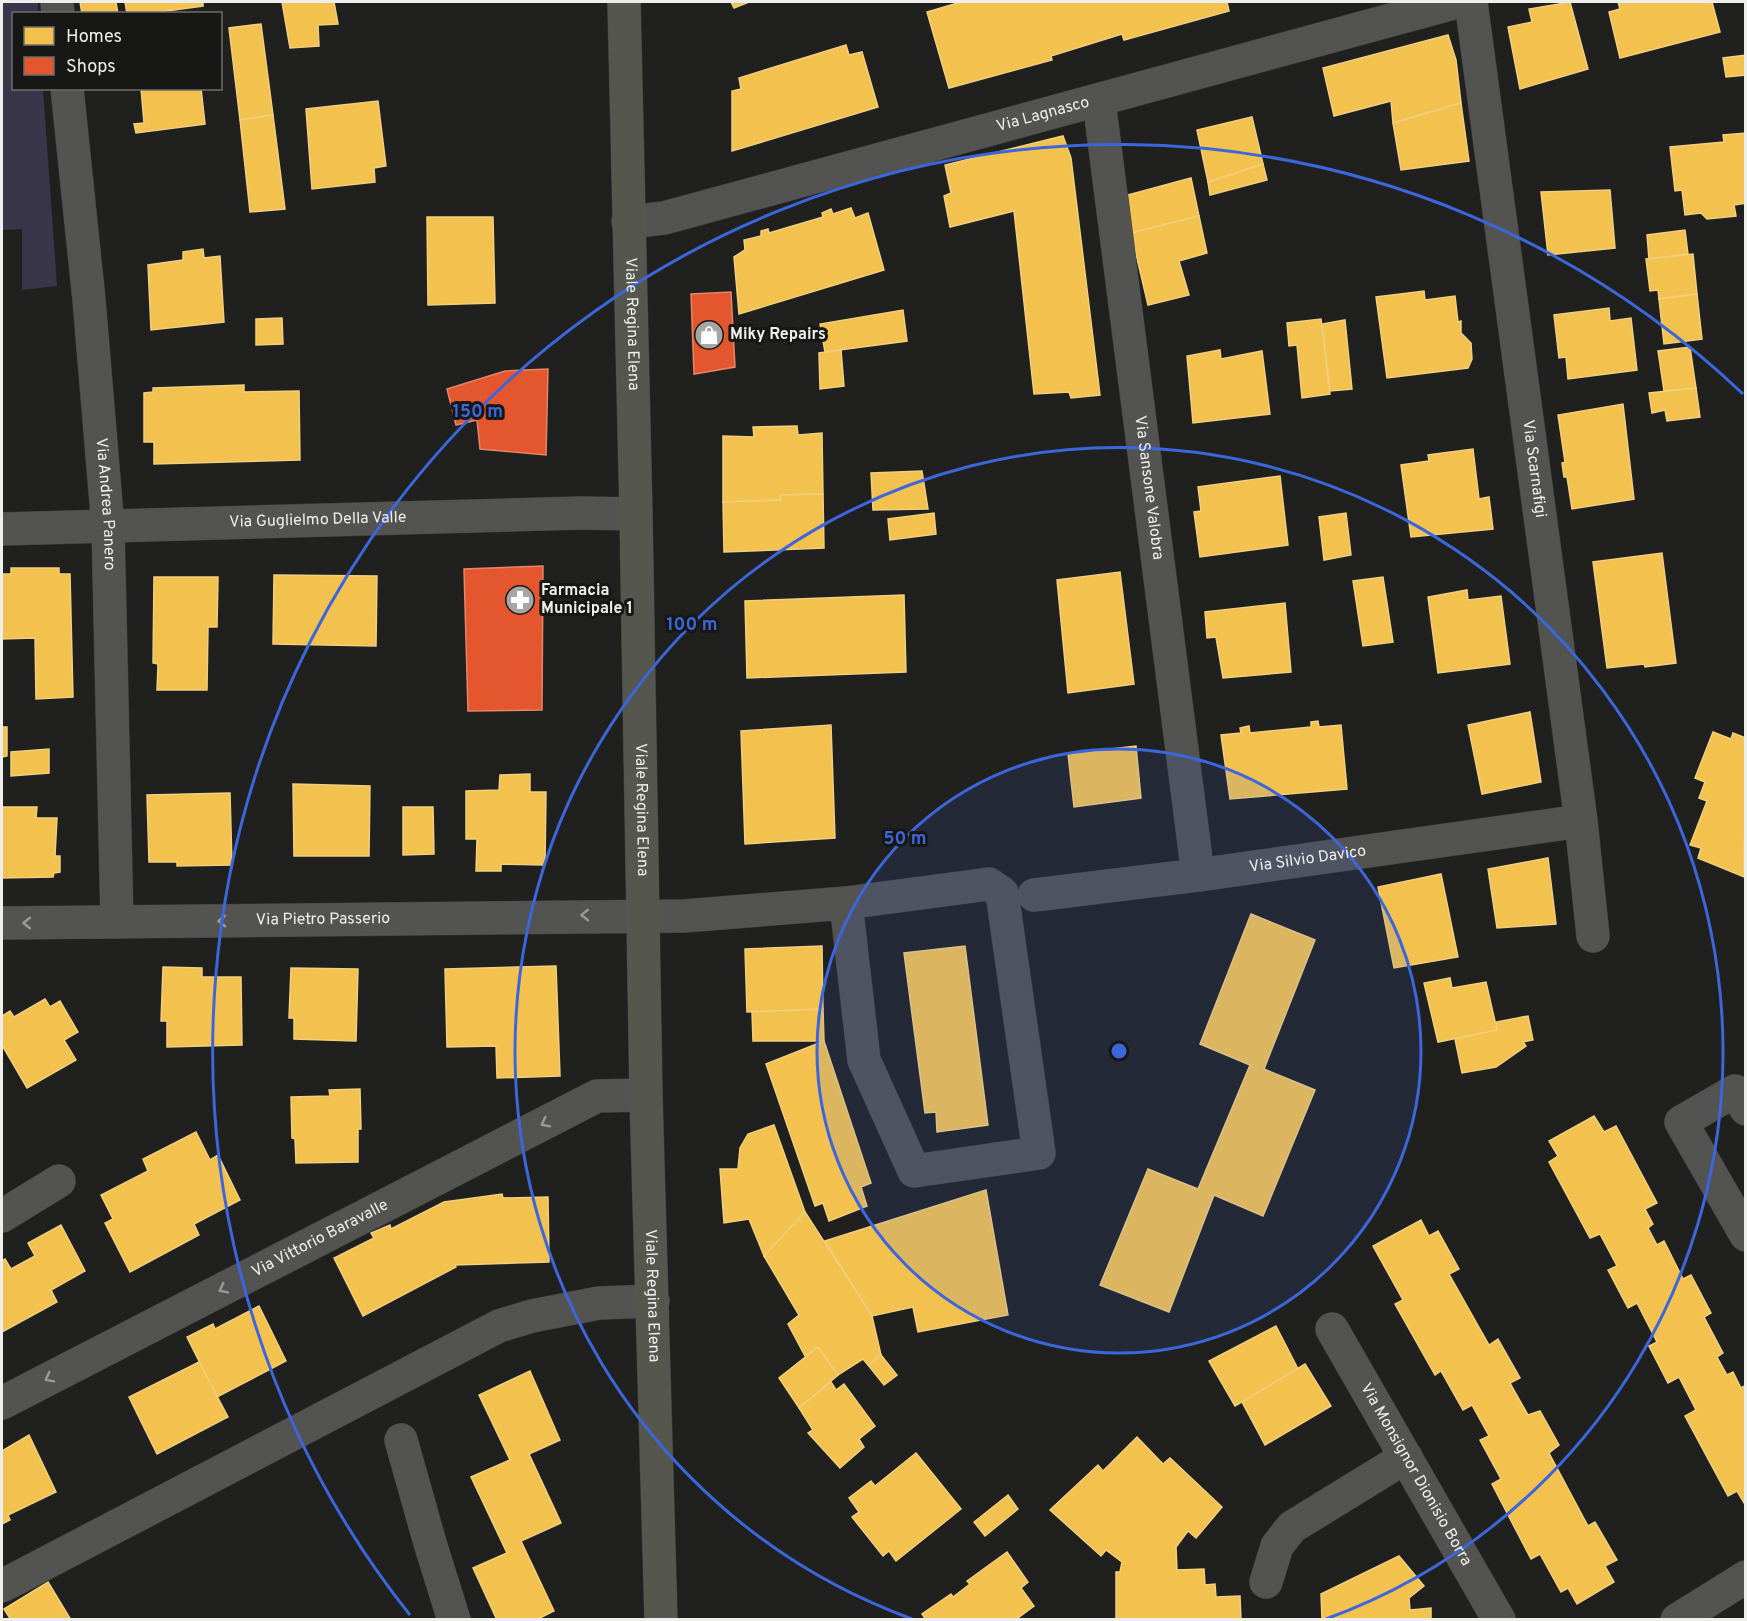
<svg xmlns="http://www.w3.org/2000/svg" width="1747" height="1621" viewBox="0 0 1747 1621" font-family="Overpass,sans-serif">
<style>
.green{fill:#39354a}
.homes{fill:#f2c14e;stroke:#f1cf7e;stroke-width:1.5}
.shops{fill:#e4572e;stroke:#e78567;stroke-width:1.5}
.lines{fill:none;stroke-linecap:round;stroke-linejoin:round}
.minor-casing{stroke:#3b3b3a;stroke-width:34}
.major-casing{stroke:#3b3b3a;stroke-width:34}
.minor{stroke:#535352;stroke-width:33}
.major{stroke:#55574f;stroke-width:33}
.oneway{stroke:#999998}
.ring{fill:none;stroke:#3c66db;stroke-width:3}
.labels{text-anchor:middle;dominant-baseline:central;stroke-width:6;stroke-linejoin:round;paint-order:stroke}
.street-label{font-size:16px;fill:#eeefed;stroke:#171815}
.poi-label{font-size:16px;font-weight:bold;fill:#eeefed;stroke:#171815;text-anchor:start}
.centre{fill:#3c66db;stroke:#171815;stroke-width:3}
.ring-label{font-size:18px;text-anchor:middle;font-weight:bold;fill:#3c66db;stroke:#171815;stroke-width:6;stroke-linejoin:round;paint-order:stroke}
</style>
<rect width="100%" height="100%" fill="#20211f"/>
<path class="green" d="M2,2H38V13L14,14V88L43,89L57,286L22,290V229L2,230Z"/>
<g class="homes">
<path d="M80,2H116L118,14H82Z"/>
<path d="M125,2H203V6L144,14H127Z"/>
<path d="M282,2H334L338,24L318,25L319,46L290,48Z"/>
<path d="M731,2H749L734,8Z"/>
<path d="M961,2H1227L1229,11L1124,40L1122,34L1051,56L1052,60L949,88L927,12Z"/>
<path d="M1570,2L1588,69L1520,89L1508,27L1532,22L1529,9Z"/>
<path d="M1618,2H1712L1720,32L1620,58L1609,12L1620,9Z"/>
<path d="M261,24L273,115L240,120L229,28Z"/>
<path d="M1448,35L1456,60L1461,103L1393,123L1391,101L1334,116L1323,68Z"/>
<path d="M846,45L849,55L862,52L878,107L732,151V91L741,89L739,78Z"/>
<path d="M1746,55V75L1726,77L1723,58Z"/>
<path d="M141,88H201L205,124L136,133L134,124L144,123Z"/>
<path d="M378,101L386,166L374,168L375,182L312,189L306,109Z"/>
<path d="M1461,103L1469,161L1401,170L1393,123Z"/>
<path d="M273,115L285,209L250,212L240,120Z"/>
<path d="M1252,117L1263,164L1208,182L1197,130Z"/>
<path d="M1746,133V203L1734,205L1736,216L1707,219L1701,213L1685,215L1682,190L1675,191L1670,147L1724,142L1723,135Z"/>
<path d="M1063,136L1071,158L1100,395L1071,398L1069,392L1034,394L1014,211L950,227L944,196L951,193L945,165Z"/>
<path d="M1263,164L1267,180L1210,195L1208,182Z"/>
<path d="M1191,178L1199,216L1131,233L1124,196Z"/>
<path d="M1610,190L1615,248L1548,255L1541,192Z"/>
<path d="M851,208L855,218L868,213L884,270L739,314L734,257L745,250L744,240L761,236V231L768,229L769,233L823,217L822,213L831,209L833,214Z"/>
<path d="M1199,216L1207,253L1179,261L1189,295L1148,305L1131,233Z"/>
<path d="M427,217H493L495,303L428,305Z"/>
<path d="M1685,230L1688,254L1649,259L1647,235Z"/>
<path d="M203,249L204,258L220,256L224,322L151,330L148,265L183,260V252Z"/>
<path d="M1693,254L1697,294L1659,299L1658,290L1650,291L1646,259Z"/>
<path d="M1424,291L1425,300L1455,296L1458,322L1461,321V333L1471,343L1472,359L1468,368L1387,378L1376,297Z"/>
<path d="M1697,294L1702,339L1664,344L1659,299Z"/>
<path d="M1609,308L1610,321L1631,318L1637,370L1568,379L1566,357L1559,358L1554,315Z"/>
<path d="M903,310L907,341L825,352L820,324Z"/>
<path d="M282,318L283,344L256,345V319Z"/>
<path d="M1321,319L1330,394L1302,398L1297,345L1289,346L1287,323Z"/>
<path d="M1345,320L1352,389L1330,391L1322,324Z"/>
<path d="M1690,347L1696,388L1664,391L1658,351Z"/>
<path d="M841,350L844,386L820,389L819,353Z"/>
<path d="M1220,350L1221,359L1262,351L1270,414L1193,423L1187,356Z"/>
<path d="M244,385V392L299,391L300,460L154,464V442H144V393L153,392V388Z"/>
<path d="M1696,388L1700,417L1667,421L1665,410L1652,413L1649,393Z"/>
<path d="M1623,404L1634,499L1572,509L1567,477H1564L1562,463L1565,462L1558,415Z"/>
<path d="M797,426L798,435L822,433L823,494L780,495L781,500L723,502V436L754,437L753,427Z"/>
<path d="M1473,449L1479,499L1489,497L1493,529L1411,537L1401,465L1429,461L1428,455Z"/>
<path d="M922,471L928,509L873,510L871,473Z"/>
<path d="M1280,476L1288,545L1200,557L1194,512L1201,511L1198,487Z"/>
<path d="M823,494L824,548L724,552L723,502L781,500L780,495Z"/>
<path d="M934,513L936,534L890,540L888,519Z"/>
<path d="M1346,513L1351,555L1324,560L1319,517Z"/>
<path d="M1662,553L1676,663L1645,667L1644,664L1607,668L1593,562Z"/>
<path d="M11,568H59V574H70L73,697L36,699L35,638L2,639V574H11Z"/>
<path d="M1120,572L1134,684L1068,693L1057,580Z"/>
<path d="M274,575L377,576L376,646L273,644Z"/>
<path d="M154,577H218L217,627H208L207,690H157L158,664L153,663Z"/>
<path d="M1383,577L1393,642L1363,646L1353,581Z"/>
<path d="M1467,590L1468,600L1501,596L1510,664L1438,673L1428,597Z"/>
<path d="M904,595L906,672L747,678L745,601Z"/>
<path d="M1285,603L1291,672L1223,678L1216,637L1207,638L1205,612Z"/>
<path d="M1530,712L1541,782L1482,794L1468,725Z"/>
<path d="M1318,721L1319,727L1341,725L1347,789L1230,799L1221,735L1241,733L1240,728L1249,726L1250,733L1311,727V722Z"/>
<path d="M831,725L835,838L745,844L741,731Z"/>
<path d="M2,727H7V756L2,757Z"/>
<path d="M1713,732L1731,739L1733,733L1746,738L1744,877L1698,858L1701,848L1690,845L1707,801L1699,798L1705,782L1695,778Z"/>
<path d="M1136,746L1141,798L1074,807L1068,754Z"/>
<path d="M49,749V773L11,776V752Z"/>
<path d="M530,774V792H546L545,865L501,864V871H476L477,839H466V791L499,790L500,775Z"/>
<path d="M293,784L370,786L369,856H294Z"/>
<path d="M230,793L232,865L177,866V862H149L147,795Z"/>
<path d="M2,807H37L36,818H57L55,856H60V872L54,873L53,877L2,878Z"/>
<path d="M403,807H433L434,854L403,855Z"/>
<path d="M1548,858L1556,924L1497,928L1488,869Z"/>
<path d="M1441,874L1458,957L1394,968L1378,887Z"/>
<path d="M1251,914L1315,940L1264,1069L1315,1090L1263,1216L1214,1195L1169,1312L1100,1285L1148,1169L1198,1189L1250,1065L1200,1044Z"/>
<path d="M822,946L823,1009L747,1012L745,949Z"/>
<path d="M965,946L988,1125L937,1132L936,1112L925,1113L904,953Z"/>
<path d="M556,966L560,1076L497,1078L496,1046L447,1047L445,969Z"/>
<path d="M163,967L202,968V977H241L242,1045L167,1047V1021H161Z"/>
<path d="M291,968L358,969L356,1041L294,1039V1018H289Z"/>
<path d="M1450,978L1452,988L1486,982L1497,1030L1438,1042L1424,983Z"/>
<path d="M45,999L50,1007L60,1001L78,1032L64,1040L76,1060L27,1088L2,1045V1016L10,1011L14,1017Z"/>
<path d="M823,1009L824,1041H753L752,1012Z"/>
<path d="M1528,1016L1533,1040L1523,1042L1526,1046L1496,1067L1462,1073L1455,1039L1497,1030L1496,1022Z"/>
<path d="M824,1041L871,1183L861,1187L867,1206L829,1221L823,1203L815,1206L766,1064Z"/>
<path d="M360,1089L361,1129H358V1162L296,1163L295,1139L292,1138L291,1097L330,1096L329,1090Z"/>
<path d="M1594,1116L1604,1132L1616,1126L1657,1203L1645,1209L1653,1224L1648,1228L1657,1245L1664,1241L1683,1279L1691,1275L1711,1313L1704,1317L1723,1353L1717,1357L1727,1375L1733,1372L1741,1388L1746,1385V1506L1737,1491L1728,1496L1685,1416L1696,1410L1679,1377L1668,1383L1649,1346L1657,1342L1637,1303L1628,1308L1608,1270L1617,1266L1600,1234L1590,1238L1549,1162L1558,1156L1549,1141Z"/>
<path d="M774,1125L805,1212L764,1256L749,1219L724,1223L720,1169H738L740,1148L748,1134Z"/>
<path d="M196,1132L210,1160L218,1155L240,1200L194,1224L199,1235L130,1272L105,1223L113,1219L101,1195L148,1171L143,1159Z"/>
<path d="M986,1190L1008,1315L918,1332L913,1307L872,1316L825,1241Z"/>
<path d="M502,1194L503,1198L548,1197L549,1262L455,1265L456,1267L363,1316L334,1258L374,1238L371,1233L390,1225L391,1229L444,1202Z"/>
<path d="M805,1212L872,1316L881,1355L868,1365L863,1359L838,1375L818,1347L805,1356L788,1324L799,1315L764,1256Z"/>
<path d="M1421,1220L1429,1236L1438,1231L1459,1269L1449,1274L1489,1345L1498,1339L1520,1378L1510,1383L1528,1415L1540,1411L1559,1445L1549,1453L1588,1526L1595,1522L1617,1560L1605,1566L1614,1582L1577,1604L1568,1588L1561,1592L1540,1554L1531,1559L1492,1484L1501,1479L1480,1440L1489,1436L1472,1405L1463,1410L1441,1371L1435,1375L1395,1304L1403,1300L1373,1246Z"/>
<path d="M61,1225L85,1271L51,1290L57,1302L2,1332V1261L5,1259L11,1269L35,1256L28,1243Z"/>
<path d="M259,1306L286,1361L217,1397L187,1337L213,1324L215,1329Z"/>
<path d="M1276,1326L1298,1369L1235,1406L1209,1361Z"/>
<path d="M818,1347L838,1375L799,1408L779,1378Z"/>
<path d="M881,1355L897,1375L884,1385L868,1365Z"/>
<path d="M199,1362L228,1417L157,1454L129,1397Z"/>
<path d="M1305,1364L1331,1406L1265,1445L1242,1402Z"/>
<path d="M530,1371L560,1440L529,1454L561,1523L521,1541L554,1611L536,1620H497L473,1568L507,1553L471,1477L510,1460L479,1395Z"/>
<path d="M831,1382L836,1390L844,1384L875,1426L859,1439L864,1447L840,1468L808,1433L813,1430L799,1408Z"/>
<path d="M29,1435L56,1492L8,1515L10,1520L2,1524V1451Z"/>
<path d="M1137,1437L1163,1464L1170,1458L1222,1507L1196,1538L1188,1531L1176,1547L1177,1570L1204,1569L1205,1585L1215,1584L1216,1597L1240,1596L1241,1620H1116V1572H1120L1122,1562L1106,1550L1101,1556L1050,1510L1098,1465L1103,1471Z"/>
<path d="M916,1453L961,1509L896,1561L889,1551L883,1556L852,1517L859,1512L849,1498L871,1481L875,1486Z"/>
<path d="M1008,1495L1018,1509L985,1536L974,1522Z"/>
<path d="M1007,1552L1028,1582L1021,1588L1034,1606L1015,1620H926L922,1614L951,1594L953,1597L970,1584L967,1581Z"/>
<path d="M1399,1556L1424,1586L1409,1598L1410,1610L1431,1608V1620H1322L1321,1594Z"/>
<path d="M48,1582L71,1620H11L4,1609Z"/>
</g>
<g class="shops">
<path d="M731,292L735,367L694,374L691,294Z"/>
<path d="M548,369L546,455L480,449L477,420L456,425L447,389L505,371Z"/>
<path d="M543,566L542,710L468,711L464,569Z"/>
</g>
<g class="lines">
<g class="minor-casing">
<g id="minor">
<path d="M57,2L58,14"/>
<path id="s1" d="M1471,2L1581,821L1593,936"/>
<path id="s2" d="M67,88L89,300L108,527L117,922"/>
<path id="s3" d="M1099,101L1198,875"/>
<path id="s4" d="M628,222L664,218L1457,2"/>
<path id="s5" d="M2,529L581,513L636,514"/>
<path id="s6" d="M1034,895L1198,875L1581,821"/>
<path id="s7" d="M2,923L684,916L846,903L989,884L1002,893L1039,1153L914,1171L864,1060L846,903"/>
<path d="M1746,1109L1735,1091L1681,1122L1746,1235"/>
<path d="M2,1216L59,1181"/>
<path id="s8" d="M1332,1329L1499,1620"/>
<path id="s9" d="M2,1403L597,1096L646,1095"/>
<path d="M401,1440L430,1543L454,1620"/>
<path d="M1266,1582L1277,1546L1292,1527L1406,1457"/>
<path d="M2,1586L499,1326L532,1316L599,1303L653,1301"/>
<path d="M1677,1620L1746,1577"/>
</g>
</g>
<g class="major-casing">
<g id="major">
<path id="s10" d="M624,2L636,514L646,1095L661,1620"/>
</g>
</g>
<use href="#minor" class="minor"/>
<use href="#major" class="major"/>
</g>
<defs><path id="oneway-chevron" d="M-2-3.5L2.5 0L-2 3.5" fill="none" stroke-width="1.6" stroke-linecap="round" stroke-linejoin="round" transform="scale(1.5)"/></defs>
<g class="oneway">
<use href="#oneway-chevron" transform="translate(585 915) rotate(179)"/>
<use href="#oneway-chevron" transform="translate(222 921) rotate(179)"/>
<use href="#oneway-chevron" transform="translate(27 923) rotate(180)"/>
<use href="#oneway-chevron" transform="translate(545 1123) rotate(153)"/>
<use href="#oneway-chevron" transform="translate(223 1289) rotate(153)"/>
<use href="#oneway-chevron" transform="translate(49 1378) rotate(153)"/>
</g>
<circle cx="1119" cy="1051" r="302" fill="#3c66db" fill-opacity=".12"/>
<g class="ring">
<circle cx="1119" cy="1051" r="302"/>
<path d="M912 1619A604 604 0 1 1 1326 1619"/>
<path d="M410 1615A906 906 0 0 1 1743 394"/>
</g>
<defs>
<g id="shop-disc" transform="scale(1.5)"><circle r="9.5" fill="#a6a7a5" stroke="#171815"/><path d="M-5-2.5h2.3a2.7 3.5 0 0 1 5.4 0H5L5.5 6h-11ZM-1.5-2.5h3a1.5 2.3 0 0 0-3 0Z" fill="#fff"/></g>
<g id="pharmacy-disc" transform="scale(1.5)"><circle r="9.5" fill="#a6a7a5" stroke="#171815"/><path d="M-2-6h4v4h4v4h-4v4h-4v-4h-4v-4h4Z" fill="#fff"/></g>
</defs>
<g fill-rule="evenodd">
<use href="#shop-disc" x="709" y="335"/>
<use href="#pharmacy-disc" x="520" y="600"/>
</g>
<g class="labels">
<g class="street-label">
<text stroke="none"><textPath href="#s4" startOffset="429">Via Lagnasco</textPath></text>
<text stroke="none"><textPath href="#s10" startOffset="322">Viale Regina Elena</textPath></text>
<text stroke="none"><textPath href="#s1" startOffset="471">Via Scarnafigi</textPath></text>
<text stroke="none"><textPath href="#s3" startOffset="390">Via Sansone Valobra</textPath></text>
<text stroke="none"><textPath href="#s2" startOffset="418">Via Andrea Panero</textPath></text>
<text stroke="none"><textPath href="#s5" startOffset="316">Via Guglielmo Della Valle</textPath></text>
<text stroke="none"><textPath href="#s10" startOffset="808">Viale Regina Elena</textPath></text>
<text stroke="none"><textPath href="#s6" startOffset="276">Via Silvio Davico</textPath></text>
<text stroke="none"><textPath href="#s7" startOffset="321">Via Pietro Passerio</textPath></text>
<text stroke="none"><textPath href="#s9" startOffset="358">Via Vittorio Baravalle</textPath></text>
<text stroke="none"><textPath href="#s10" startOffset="1294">Viale Regina Elena</textPath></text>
<text stroke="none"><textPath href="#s8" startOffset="168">Via Monsignor Dionisio Borra</textPath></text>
</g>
<g class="poi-label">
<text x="730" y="335">Miky Repairs</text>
<text x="541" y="591">Farmacia<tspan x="541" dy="18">Municipale 1</tspan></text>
</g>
</g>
<circle cx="1119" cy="1051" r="9" class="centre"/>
<g class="ring-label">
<text x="478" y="417">150 m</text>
<text x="692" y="630">100 m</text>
<text x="905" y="844">50 m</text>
</g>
<rect width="1747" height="1621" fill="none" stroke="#eeefed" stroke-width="6"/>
<rect x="12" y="12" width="210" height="78" fill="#171815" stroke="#6d6e6b" stroke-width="1.5"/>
<rect x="24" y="27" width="30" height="18" fill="#f2c14e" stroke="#6d6e6b" stroke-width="1.5"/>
<text x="66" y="42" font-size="18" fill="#eeefed">Homes</text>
<rect x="24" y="57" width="30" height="18" fill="#e4572e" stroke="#6d6e6b" stroke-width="1.5"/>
<text x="66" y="72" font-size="18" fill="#eeefed">Shops</text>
</svg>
